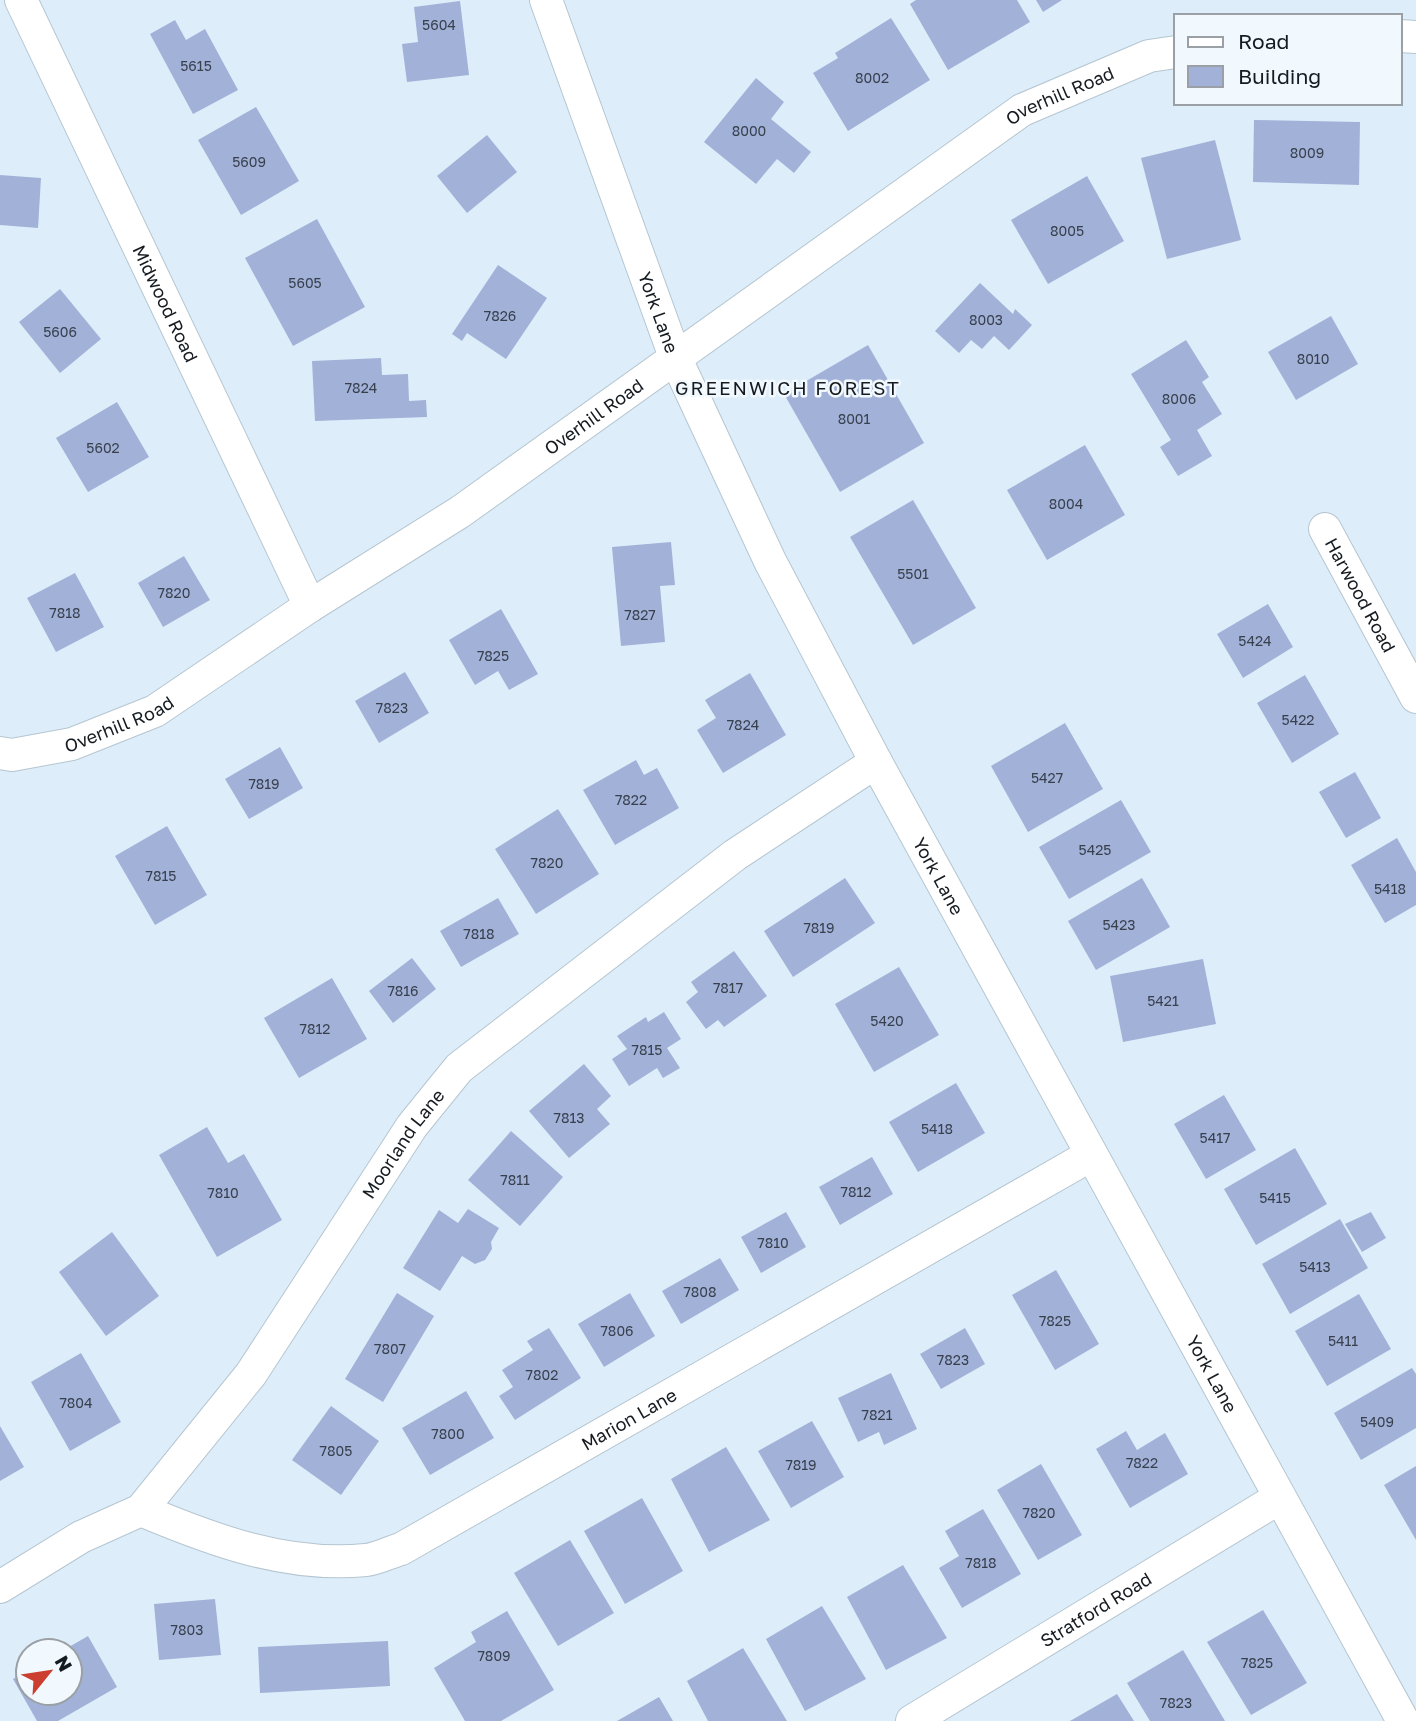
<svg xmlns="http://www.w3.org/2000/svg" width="1416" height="1721" viewBox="0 0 1416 1721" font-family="'Golos Text',sans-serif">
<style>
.building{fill:#a2b1d8}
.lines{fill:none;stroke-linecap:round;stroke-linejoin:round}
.street-casing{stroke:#b5c6d1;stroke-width:34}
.street{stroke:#fff;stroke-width:32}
.labels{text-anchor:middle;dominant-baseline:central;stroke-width:5;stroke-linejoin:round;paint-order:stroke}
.number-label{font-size:14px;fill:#38404e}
.street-label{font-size:18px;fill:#151b20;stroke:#f2f9fe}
.neighbourhood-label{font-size:19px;letter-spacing:2px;fill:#151b20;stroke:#f2f9fe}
</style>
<rect width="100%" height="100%" fill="#ddeefa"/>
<g class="building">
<path d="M916,0H1017L1030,22L948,70L910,4Z"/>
<path d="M1036,0H1062L1043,12Z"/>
<path d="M460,1L469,75L407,82L402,44L418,42L414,7Z"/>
<path d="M891,18L930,80L848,131L813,73L838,58L835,53Z"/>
<path d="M175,20L186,40L205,29L238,90L193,114L150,34Z"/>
<path d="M756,78L784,102L771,119L811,152L794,173L777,159L756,184L704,142Z"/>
<path d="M256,107L299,181L241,215L198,140Z"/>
<path d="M1254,120L1360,122L1359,185L1253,182Z"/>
<path d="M487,135L517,172L467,213L437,176Z"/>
<path d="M1215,140L1241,240L1167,259L1141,158Z"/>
<path d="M0,175L41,178L38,228L0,225Z"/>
<path d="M1087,176L1124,241L1048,284L1011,220Z"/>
<path d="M317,219L365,307L293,346L245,258Z"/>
<path d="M498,265L547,298L506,359L467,333L462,341L452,334Z"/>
<path d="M980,283L1013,314L1015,309L1032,325L1009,350L994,336L982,349L971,340L959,353L935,331Z"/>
<path d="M60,289L101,339L60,373L19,322Z"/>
<path d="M1331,316L1358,364L1296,400L1268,352Z"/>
<path d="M1186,340L1209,377L1202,382L1222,414L1197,430L1212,456L1178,476L1160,447L1171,440L1131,374Z"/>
<path d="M868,345L924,443L840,492L784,394Z"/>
<path d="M381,358L382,375L408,374L409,401L426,400L427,417L315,421L312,361Z"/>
<path d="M117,402L149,457L88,492L56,438Z"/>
<path d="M1085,445L1125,515L1047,560L1007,490Z"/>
<path d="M913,500L976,608L913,645L850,537Z"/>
<path d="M671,542L675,585L660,586L665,642L621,646L612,547Z"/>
<path d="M184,556L210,600L163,627L138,583Z"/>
<path d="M75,573L104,627L56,652L27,598Z"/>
<path d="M1268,604L1293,647L1243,678L1217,634Z"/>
<path d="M501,609L538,674L509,690L498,671L475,685L449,640Z"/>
<path d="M405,672L429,713L379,743L355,701Z"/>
<path d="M750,673L786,735L723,773L697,730L716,718L705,700Z"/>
<path d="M1305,675L1339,734L1292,763L1257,703Z"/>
<path d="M1065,723L1103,789L1028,832L991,766Z"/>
<path d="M280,747L303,788L249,819L225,779Z"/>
<path d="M636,760L644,775L657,768L679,808L615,845L583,790Z"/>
<path d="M1355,772L1381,818L1346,838L1319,792Z"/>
<path d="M1121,800L1151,852L1069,899L1039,847Z"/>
<path d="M558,809L599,874L536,914L495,849Z"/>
<path d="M167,826L207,895L155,925L115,856Z"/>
<path d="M1397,838L1416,872V905L1385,923L1351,865Z"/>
<path d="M845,878L875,923L793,977L764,931Z"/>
<path d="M1142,878L1170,927L1096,970L1068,921Z"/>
<path d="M498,898L519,934L461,967L440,931Z"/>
<path d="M734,951L767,996L724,1027L718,1020L706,1029L686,1002L698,992L691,982Z"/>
<path d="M412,958L436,989L393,1023L369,991Z"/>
<path d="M1203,959L1216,1024L1123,1042L1110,976Z"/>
<path d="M899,967L939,1035L874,1072L835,1004Z"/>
<path d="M332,978L367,1039L299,1078L264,1018Z"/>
<path d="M664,1012L681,1039L667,1048L680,1068L663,1078L657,1068L629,1086L612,1059L627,1049L617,1036L646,1017L648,1022Z"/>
<path d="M584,1064L611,1096L597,1109L610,1124L569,1158L529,1111Z"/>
<path d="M956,1083L985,1133L918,1172L889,1122Z"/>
<path d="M1224,1095L1256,1150L1206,1179L1174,1124Z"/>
<path d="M207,1127L228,1163L244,1154L282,1220L217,1257L159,1155Z"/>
<path d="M511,1131L563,1177L520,1226L468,1180Z"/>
<path d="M1295,1148L1327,1204L1256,1245L1224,1189Z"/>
<path d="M872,1157L893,1194L840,1225L819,1187Z"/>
<path d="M468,1209L499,1228L491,1242L492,1249L485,1260L475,1264L462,1256L440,1291L403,1268L439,1210L458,1223Z"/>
<path d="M786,1212L806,1247L761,1273L741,1237Z"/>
<path d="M1371,1212L1386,1238L1362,1252L1345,1224Z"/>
<path d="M1340,1219L1368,1268L1290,1314L1262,1264Z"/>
<path d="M112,1232L159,1296L106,1336L59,1272Z"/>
<path d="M720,1258L739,1290L681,1324L662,1291Z"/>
<path d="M1056,1270L1099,1344L1055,1370L1012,1295Z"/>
<path d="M397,1293L434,1316L383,1402L345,1379Z"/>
<path d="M630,1293L655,1336L604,1367L578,1324Z"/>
<path d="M1359,1294L1391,1349L1327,1386L1295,1331Z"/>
<path d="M549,1328L581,1378L515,1420L499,1396L513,1387L502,1370L533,1350L527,1341Z"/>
<path d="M965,1328L985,1364L941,1389L920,1354Z"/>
<path d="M81,1353L121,1422L70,1451L31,1382Z"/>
<path d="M1412,1368L1416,1374V1428L1361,1460L1334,1413Z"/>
<path d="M891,1373L917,1429L884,1445L879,1432L858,1442L838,1398Z"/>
<path d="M466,1391L494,1438L430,1475L402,1428Z"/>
<path d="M331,1406L379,1441L341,1495L292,1460Z"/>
<path d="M812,1421L844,1477L791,1508L758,1451Z"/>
<path d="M0,1426L24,1467L0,1481Z"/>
<path d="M1126,1431L1137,1450L1165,1433L1188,1474L1130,1508L1096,1449Z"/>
<path d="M726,1447L770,1520L709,1552L671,1479Z"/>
<path d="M1041,1464L1082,1535L1038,1560L997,1490Z"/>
<path d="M1416,1466V1540L1384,1485Z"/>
<path d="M642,1498L683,1571L625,1604L584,1531Z"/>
<path d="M983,1509L1021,1574L962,1608L939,1568L959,1556L945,1531Z"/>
<path d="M570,1540L614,1613L558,1646L514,1573Z"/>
<path d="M903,1565L947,1638L886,1670L847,1597Z"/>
<path d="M215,1599L221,1655L159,1660L154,1604Z"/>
<path d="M822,1606L866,1679L805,1711L766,1639Z"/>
<path d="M1263,1610L1307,1683L1251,1715L1207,1642Z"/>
<path d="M507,1611L554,1690L501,1721H465L434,1668L476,1642L471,1632Z"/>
<path d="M88,1636L117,1687L58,1721H37L13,1679L28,1671V1693H70V1651H62Z"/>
<path d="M388,1641L390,1686L260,1693L258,1647Z"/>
<path d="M743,1648L787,1721H708L687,1681Z"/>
<path d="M1183,1650L1225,1721H1150L1127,1683Z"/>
<path d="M1117,1694L1134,1721H1070Z"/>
<path d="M659,1697L673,1721H617Z"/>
</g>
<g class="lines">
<g class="street-casing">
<g id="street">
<path id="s1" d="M21,0L310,606"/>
<path id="s2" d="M546,0L675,357L770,561L876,762L1403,1721"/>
<path d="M1400,36L1416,37"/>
<path id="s3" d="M1325,529L1416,697"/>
<path id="s4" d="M0,753L12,755L72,744L155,711L310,606L460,512L1022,110L1149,56L1176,52"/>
<path id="s5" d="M141,1510C212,1540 287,1568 366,1560C377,1559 390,1552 401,1549L1091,1155"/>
<path id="s6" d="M0,1587L81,1537L141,1510L251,1374L412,1126L459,1068L735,855L876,762"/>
<path id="s7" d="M912,1721L1279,1498"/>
</g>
</g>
<use href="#street" class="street"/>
</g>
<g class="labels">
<g class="number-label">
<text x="439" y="24">5604</text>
<text x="196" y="65">5615</text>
<text x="872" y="77">8002</text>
<text x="749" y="130">8000</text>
<text x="1307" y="152">8009</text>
<text x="249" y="161">5609</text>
<text x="1067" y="230">8005</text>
<text x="305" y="282">5605</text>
<text x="500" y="315">7826</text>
<text x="986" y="319">8003</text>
<text x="60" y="331">5606</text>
<text x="1313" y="358">8010</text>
<text x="361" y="387">7824</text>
<text x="1179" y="398">8006</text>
<text x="854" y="418">8001</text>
<text x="103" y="447">5602</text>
<text x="1066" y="503">8004</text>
<text x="913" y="573">5501</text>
<text x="174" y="592">7820</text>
<text x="65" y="612">7818</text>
<text x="640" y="614">7827</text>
<text x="1255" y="640">5424</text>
<text x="493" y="655">7825</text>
<text x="392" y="707">7823</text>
<text x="1298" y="719">5422</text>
<text x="743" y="724">7824</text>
<text x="1047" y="777">5427</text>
<text x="264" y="783">7819</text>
<text x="631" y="799">7822</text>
<text x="1095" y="849">5425</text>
<text x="547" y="862">7820</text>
<text x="161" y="875">7815</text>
<text x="1390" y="888">5418</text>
<text x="1119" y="924">5423</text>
<text x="819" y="927">7819</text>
<text x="479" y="933">7818</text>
<text x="728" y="987">7817</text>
<text x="403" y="990">7816</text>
<text x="1163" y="1000">5421</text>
<text x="887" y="1020">5420</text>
<text x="315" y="1028">7812</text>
<text x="647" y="1049">7815</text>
<text x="569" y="1117">7813</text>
<text x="937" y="1128">5418</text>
<text x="1215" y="1137">5417</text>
<text x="515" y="1179">7811</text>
<text x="856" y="1191">7812</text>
<text x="223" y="1192">7810</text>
<text x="1275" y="1197">5415</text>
<text x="773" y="1242">7810</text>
<text x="1315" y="1266">5413</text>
<text x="700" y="1291">7808</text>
<text x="1055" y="1320">7825</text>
<text x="617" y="1330">7806</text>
<text x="1343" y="1340">5411</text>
<text x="390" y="1348">7807</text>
<text x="953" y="1359">7823</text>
<text x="542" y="1374">7802</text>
<text x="76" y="1402">7804</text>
<text x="877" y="1414">7821</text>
<text x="1377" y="1421">5409</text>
<text x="448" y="1433">7800</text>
<text x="336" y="1450">7805</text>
<text x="1142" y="1462">7822</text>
<text x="801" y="1464">7819</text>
<text x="1039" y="1512">7820</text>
<text x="981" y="1562">7818</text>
<text x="187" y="1629">7803</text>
<text x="494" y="1655">7809</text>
<text x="1257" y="1662">7825</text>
<text x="1176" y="1702">7823</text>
</g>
<g class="street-label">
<text stroke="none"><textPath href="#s4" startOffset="1258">Overhill Road</textPath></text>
<text stroke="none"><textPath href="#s1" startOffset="336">Midwood Road</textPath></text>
<text stroke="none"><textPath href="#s2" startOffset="332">York Lane</textPath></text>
<text stroke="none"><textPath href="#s4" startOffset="691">Overhill Road</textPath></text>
<text stroke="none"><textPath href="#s3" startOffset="75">Harwood Road</textPath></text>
<text stroke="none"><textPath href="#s4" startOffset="124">Overhill Road</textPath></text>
<text stroke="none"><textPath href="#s2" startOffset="962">York Lane</textPath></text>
<text stroke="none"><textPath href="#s6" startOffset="612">Moorland Lane</textPath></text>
<text stroke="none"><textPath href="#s2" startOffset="1530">York Lane</textPath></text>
<text stroke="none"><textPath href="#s5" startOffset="532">Marion Lane</textPath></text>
<text stroke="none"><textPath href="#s7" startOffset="215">Stratford Road</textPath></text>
</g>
<g class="neighbourhood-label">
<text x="788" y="387">GREENWICH FOREST</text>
</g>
</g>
<rect x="1174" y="14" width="228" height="91" fill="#f2f9fe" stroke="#9aa0a5" stroke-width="2"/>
<rect x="1188" y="37" width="35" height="10" fill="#ffffff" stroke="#9aa0a5" stroke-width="2"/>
<text x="1238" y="49" font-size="21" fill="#151b20">Road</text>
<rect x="1188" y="66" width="35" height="21" fill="#a2b1d8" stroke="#9aa0a5" stroke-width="2"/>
<text x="1238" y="84" font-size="21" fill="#151b20">Building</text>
<g transform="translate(49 1672) rotate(60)"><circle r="33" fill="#f2f9fe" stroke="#9aa0a5" stroke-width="2"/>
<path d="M0-5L12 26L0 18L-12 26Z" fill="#cc3f30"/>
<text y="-10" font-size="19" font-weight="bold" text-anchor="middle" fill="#151b20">N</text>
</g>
</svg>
